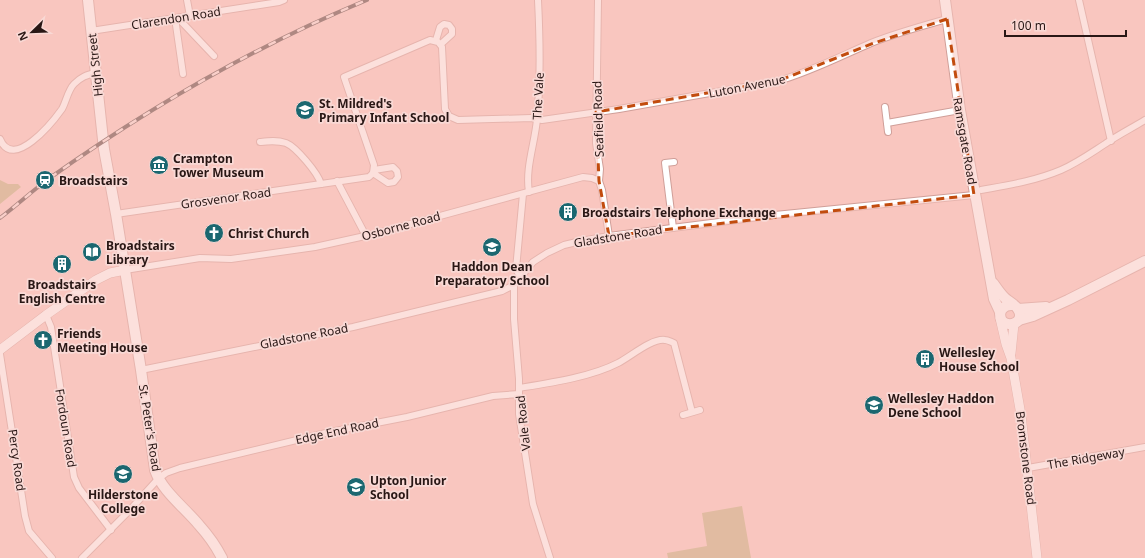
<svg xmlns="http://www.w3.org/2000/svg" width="1145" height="558" viewBox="0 0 1145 558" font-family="'Noto Sans',sans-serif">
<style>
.green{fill:#c3ae7d}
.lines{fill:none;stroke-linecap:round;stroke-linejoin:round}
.street-casing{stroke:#d09f99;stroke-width:8}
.secondary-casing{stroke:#d09f99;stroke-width:10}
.primary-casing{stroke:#d09f99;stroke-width:12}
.street{stroke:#fff;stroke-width:6}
.secondary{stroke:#fff;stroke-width:9}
.primary{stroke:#fff;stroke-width:10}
.rail-casing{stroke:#553c39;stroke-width:4}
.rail{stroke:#f9d9d5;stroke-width:2.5;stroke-dasharray:8;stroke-linecap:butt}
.marked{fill:none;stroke:#c24c0e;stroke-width:3;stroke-dasharray:8 5;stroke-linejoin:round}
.labels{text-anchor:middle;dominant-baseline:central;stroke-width:3.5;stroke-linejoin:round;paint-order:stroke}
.street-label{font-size:12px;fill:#291715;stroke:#f9d9d5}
.poi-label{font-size:12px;font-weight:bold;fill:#291715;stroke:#f9d9d5;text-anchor:start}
</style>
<rect width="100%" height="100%" fill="#f9c6bf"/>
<g class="green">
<path d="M0,180L8,184H18L21,187L0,204Z"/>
<path d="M742,506L751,558H668L667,553L707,546L702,513Z"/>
</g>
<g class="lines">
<g class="street-casing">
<g id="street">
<path d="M187,0L190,16"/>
<path d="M598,0L596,143L600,169L599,181L602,190L609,236"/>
<path d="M1079,0L1111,141"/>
<path d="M175,18L183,74"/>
<path d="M178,18L214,56"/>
<path d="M91,31L279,2L284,0"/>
<path d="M436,40L440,27L444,24L449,25L452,29V34L441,44"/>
<path d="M885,107L888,132"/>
<path d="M887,123L960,110"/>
<path d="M0,139C13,171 52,123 62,109C66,102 68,90 74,84C81,77 86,75 96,73"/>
<path d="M260,142C269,141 277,140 286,143C296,147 318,173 321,184"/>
<path d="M373,173L388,183L394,182L398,177L397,171L393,167L374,170"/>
<path d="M337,181L366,236"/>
<path d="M981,190C1008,185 1035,181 1061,170C1077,163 1091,153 1105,144C1118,135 1132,128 1145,120"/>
<path d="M529,192C525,168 535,143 537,119C541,80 540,40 538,0"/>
<path d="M116,214L369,177L373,173L374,165L344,77L430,40L438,42L442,47L445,109L449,116L458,120L531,118L542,120L619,109L778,81C810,72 841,56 871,43C896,33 922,26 947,19"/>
<path d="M673,228L665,163L674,162"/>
<path d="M125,270L200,258L231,259L315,247L374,234L583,177L592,178L599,181"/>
<path d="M520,277L516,269L523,194"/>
<path d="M514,285V319L519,379V414L533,504L550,558"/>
<path d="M46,315L51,327L74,477L79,488L111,530"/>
<path d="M0,354L25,516L29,531L52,558"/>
<path d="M141,370L353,327L502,291L514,285L533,262L547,253L564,245L581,241L609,236L775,215L974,195"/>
<path d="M519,388C550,383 591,377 618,363C630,357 652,338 665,340C668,340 671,342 674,343L692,412"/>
<path d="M683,415L700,410"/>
<path d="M1028,468L1145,447"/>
<path d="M82,558L129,511L158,479L166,473L180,468L330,432L407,417L493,396L519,394"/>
</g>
</g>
<g class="secondary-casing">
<g id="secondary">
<path d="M1000,318L1006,344L1011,358L1021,415L1037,558"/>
<path d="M0,350L46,315L96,280L110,273L125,270"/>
<path d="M1011,353L1014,324"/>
</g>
</g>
<g class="primary-casing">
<g id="primary">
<path d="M88,0L104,149L116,214L141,370L155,470C162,491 184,507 199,525C208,535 216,546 222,558"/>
<path d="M945,0L960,110L994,299L1000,312"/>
<path d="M993,283C996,287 999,292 1003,296C1007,301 1017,305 1019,311C1024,322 1010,328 1002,321C997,312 1003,304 1013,305"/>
<path d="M1018,309L1046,307"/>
<path d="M1019,320L1033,316L1068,300L1145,261"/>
</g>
</g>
<use href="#street" class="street"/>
<use href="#secondary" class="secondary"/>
<use href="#primary" class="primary"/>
<g class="rail-casing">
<path id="rail" d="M0,218C16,206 31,192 47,180C147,109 253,47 367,0"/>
</g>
<use href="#rail" class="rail"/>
</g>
<path d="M0 0H1145V558H0ZM947,19L974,195L609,236L599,181L596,112L778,81L874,43Z" fill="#f9c6bf" fill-opacity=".55" fill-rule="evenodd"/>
<path class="marked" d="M947,19L974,195L609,236L599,181L596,112L778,81L874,43Z"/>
<defs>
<g id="school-disc" transform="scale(1)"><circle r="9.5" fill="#1b6770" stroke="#f9d9d5"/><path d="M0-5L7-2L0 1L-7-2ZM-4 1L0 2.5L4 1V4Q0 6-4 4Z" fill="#fff"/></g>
<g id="museum-disc" transform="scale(1)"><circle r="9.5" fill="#1b6770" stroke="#f9d9d5"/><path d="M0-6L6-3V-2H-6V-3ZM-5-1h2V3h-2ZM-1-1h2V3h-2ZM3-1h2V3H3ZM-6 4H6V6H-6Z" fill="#fff"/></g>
<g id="station-disc" transform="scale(1)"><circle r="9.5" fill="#1b6770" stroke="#f9d9d5"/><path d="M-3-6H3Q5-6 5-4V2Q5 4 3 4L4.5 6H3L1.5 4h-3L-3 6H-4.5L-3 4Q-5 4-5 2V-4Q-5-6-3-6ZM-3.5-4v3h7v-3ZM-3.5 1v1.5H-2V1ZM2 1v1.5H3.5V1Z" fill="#fff"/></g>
<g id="building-disc" transform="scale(1)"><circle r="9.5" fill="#1b6770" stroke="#f9d9d5"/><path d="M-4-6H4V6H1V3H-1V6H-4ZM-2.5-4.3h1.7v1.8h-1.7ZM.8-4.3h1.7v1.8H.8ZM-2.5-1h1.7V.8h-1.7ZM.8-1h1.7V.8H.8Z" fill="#fff"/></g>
<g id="church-disc" transform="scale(1)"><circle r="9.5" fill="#1b6770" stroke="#f9d9d5"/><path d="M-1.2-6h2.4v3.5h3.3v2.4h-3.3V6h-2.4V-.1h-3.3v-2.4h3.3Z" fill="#fff"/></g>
<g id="library-disc" transform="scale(1)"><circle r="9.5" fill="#1b6770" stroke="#f9d9d5"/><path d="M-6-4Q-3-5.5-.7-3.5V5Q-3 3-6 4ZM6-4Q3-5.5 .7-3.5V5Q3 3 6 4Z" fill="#fff"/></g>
</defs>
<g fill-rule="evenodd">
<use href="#school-disc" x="305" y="110"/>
<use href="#museum-disc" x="159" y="165"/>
<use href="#station-disc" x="45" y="180"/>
<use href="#building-disc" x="568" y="212"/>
<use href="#church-disc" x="214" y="233"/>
<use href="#school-disc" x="492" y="247"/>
<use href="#library-disc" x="92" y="252"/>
<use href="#building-disc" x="62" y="264"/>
<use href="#church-disc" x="43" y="340"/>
<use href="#building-disc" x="925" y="359"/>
<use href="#school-disc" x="874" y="405"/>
<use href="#school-disc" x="123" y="474"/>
<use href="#school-disc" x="356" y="487"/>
</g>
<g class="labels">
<g class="street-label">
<text transform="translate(176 18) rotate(-9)">Clarendon Road</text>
<text transform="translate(95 65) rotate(-96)">High Street</text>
<text transform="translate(747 86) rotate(-11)">Luton Avenue</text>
<text transform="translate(538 96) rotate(-87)">The Vale</text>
<text transform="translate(598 119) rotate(-92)">Seafield Road</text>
<text transform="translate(965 141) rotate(80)">Ramsgate Road</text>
<text transform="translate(226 198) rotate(-8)">Grosvenor Road</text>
<text transform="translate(401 226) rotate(-15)">Osborne Road</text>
<text transform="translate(618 236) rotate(-9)">Gladstone Road</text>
<text transform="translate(304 336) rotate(-11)">Gladstone Road</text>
<text transform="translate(523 423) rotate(-96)">Vale Road</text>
<text transform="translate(66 428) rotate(81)">Fordoun Road</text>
<text transform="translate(150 428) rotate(81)">St. Peter's Road</text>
<text transform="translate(337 431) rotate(-12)">Edge End Road</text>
<text transform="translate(1026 458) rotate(83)">Bromstone Road</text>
<text transform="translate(1086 458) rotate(-10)">The Ridgeway</text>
<text transform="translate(17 460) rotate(82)">Percy Road</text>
</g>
<g class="poi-label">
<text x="319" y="103">St. Mildred's<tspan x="319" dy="14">Primary Infant School</tspan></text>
<text x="173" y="158">Crampton<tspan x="173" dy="14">Tower Museum</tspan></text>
<text x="59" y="180">Broadstairs</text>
<text x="582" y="212">Broadstairs Telephone Exchange</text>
<text x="228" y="233">Christ Church</text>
<text x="106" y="245">Broadstairs<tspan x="106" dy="14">Library</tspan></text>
<text x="492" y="266" text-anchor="middle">Haddon Dean<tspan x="492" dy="14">Preparatory School</tspan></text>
<text x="62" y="284" text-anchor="middle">Broadstairs<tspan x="62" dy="14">English Centre</tspan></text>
<text x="57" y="333">Friends<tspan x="57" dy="14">Meeting House</tspan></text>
<text x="939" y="352">Wellesley<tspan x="939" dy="14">House School</tspan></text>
<text x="888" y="398">Wellesley Haddon<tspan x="888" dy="14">Dene School</tspan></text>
<text x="370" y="480">Upton Junior<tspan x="370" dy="14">School</tspan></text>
<text x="123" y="494" text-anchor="middle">Hilderstone<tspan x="123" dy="14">College</tspan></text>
</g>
</g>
<g transform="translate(32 32) rotate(247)" stroke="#f9d9d5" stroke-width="3" paint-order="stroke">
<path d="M0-3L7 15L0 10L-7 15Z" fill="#291715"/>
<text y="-6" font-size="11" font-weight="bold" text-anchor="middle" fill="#291715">N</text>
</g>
<path d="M1005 30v6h121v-6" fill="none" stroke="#291715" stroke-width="2"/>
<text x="1011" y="30" font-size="12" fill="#291715" stroke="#f9d9d5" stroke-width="3" paint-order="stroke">100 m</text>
</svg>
